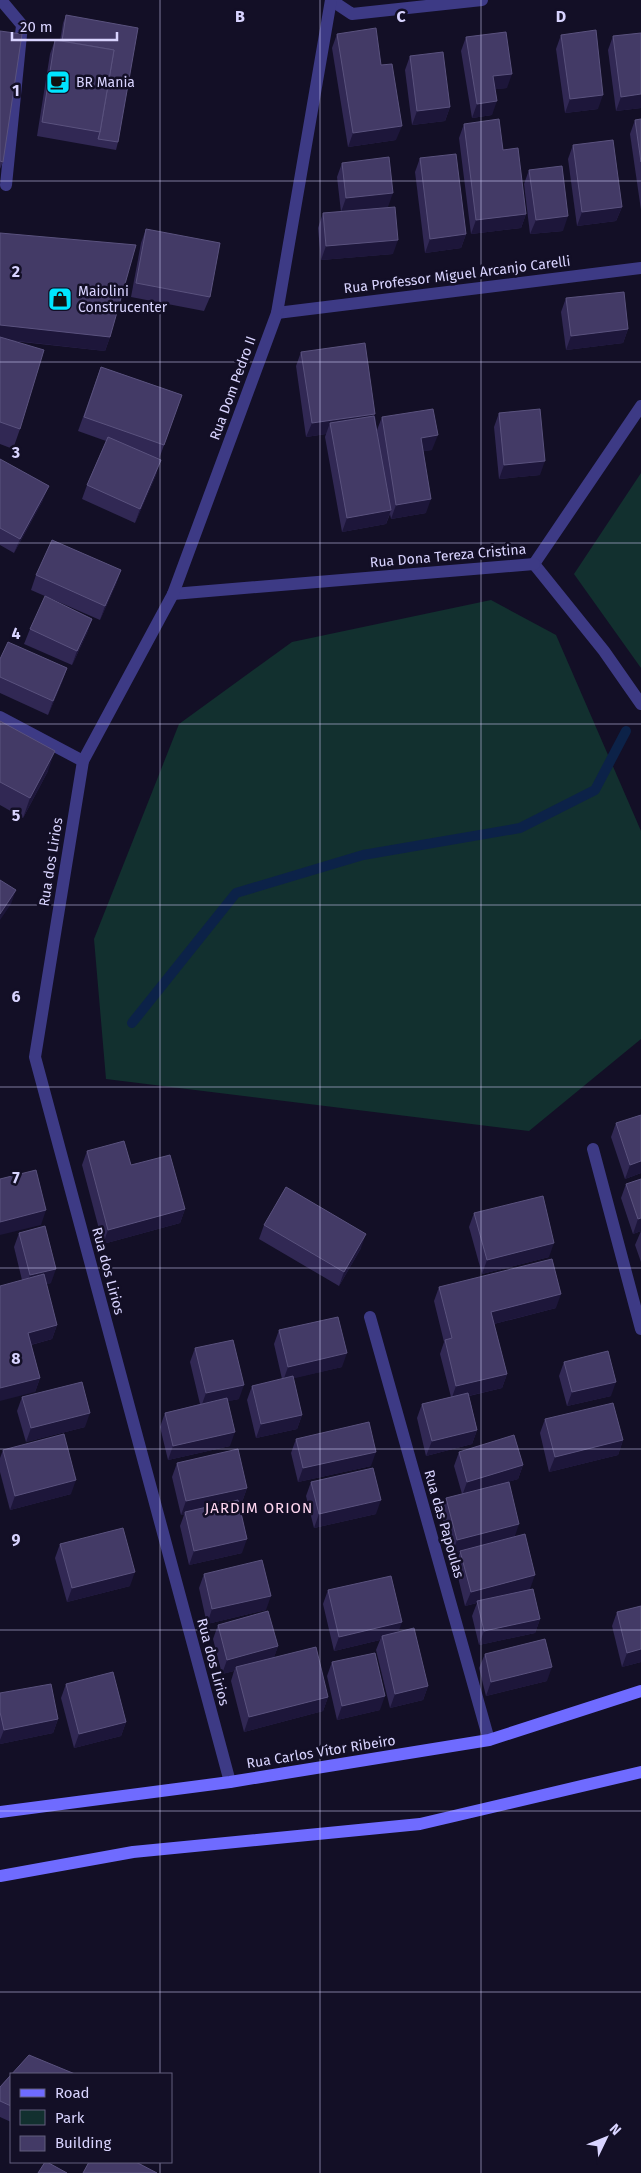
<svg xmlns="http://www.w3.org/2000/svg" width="641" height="2173" viewBox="0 0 641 2173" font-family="'Fira Sans',sans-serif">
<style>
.green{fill:#12302f}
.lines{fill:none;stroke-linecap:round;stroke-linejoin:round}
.stream{stroke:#0c2248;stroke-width:10}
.lane{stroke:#3d3a85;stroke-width:12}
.street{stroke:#3d3a85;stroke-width:12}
.secondary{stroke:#6f6bff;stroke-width:12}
.wall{fill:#312854}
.shaded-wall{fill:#1d163a}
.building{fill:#433a66;stroke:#5a527e}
.grid{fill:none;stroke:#d9d4ff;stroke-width:1;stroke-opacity:0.55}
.labels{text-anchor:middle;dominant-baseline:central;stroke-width:5;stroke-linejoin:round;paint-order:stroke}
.poi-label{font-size:14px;fill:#d9d4ff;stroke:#130f26;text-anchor:start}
.street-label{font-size:14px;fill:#d9d4ff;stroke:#130f26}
.neighbourhood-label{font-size:15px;letter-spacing:1px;fill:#ffd6f0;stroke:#130f26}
.grid-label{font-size:16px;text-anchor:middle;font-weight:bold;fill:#d9d4ff;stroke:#130f26;stroke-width:5;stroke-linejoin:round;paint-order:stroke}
</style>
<rect width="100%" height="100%" fill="#130f26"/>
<g class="green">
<path d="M641,473V668L574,574Z"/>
<path d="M491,600L556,635L641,831V1039L529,1131L106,1079L94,939L179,724L292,642Z"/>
</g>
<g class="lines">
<path class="stream" d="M132,1023L236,893L363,855L520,828L595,790L626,731"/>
<path class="lane" d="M1,0L22,25L6,185"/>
<g class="street">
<path d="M331,0L352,14L482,0"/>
<path d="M277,313L641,268"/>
<path d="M534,564L641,406"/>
<path d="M534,564L604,651L641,704"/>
<path d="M173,594L534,564"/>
<path d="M0,717L83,761"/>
<path d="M593,1149L641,1329"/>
<path d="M370,1317L489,1740"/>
<path d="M230,1782L35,1057L83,761L173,594L277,313L331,0"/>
</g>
<g class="secondary">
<path d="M0,1812L230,1782L489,1740L641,1691"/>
<path d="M0,1876L133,1852L420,1824L641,1772"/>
</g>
</g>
<g class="wall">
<path d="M66,15L118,142L116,150L37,136L50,54L55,40L60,41L63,23Z"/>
<path d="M0,31L3,162L0,169Z"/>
<path d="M337,34L381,65L396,140L348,147L332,48Z"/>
<path d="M561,35L598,109L565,113L556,49Z"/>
<path d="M613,36L641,108L616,111L608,50Z"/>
<path d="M466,37L507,88L495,89L492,115L472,118L461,51Z"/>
<path d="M410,56L450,107L445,121L412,125L405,70Z"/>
<path d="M641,119V210L630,134L635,120Z"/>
<path d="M464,124L503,150L526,214L521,228L471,234L459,138Z"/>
<path d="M573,145L622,207L616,221L577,226L568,159Z"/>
<path d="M420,158L466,234L461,248L425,253L415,172Z"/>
<path d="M342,163L388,207L370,209L393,254L321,260L318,228L323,213L341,212L337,177Z"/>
<path d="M529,170L563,231L530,234L524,184Z"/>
<path d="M146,229L210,297L204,311L131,297L141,243Z"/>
<path d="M0,233L110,337L105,351L13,341L20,429L13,449L0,444Z"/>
<path d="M566,298L628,329L623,343L566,350L561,312Z"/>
<path d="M301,352L375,416L377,430L382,417L432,450L423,451L426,513L391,519L390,514L386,524L342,532L325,437L326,434L306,437L296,366Z"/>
<path d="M101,367L182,395L159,459L156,475L135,523L82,499L87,485L106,441L78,431Z"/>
<path d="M499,413L540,475L499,479L494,427Z"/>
<path d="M0,459L43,500L14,553L0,545Z"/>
<path d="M121,570L116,584L100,620L31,590L36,575Z"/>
<path d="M92,619L87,633L72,665L24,644L30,629Z"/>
<path d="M0,659L67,668L62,682L48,715L0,693Z"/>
<path d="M0,721L48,771L23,818L0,805Z"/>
<path d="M616,1123L641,1173L625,1179L611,1137Z"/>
<path d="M87,1151L185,1209L180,1223L103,1244L82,1165Z"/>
<path d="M641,1179V1262L635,1245L641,1231L633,1234L621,1198L626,1184Z"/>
<path d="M474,1213L549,1257L482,1274L469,1227Z"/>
<path d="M264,1225L361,1248L339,1286L259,1239Z"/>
<path d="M19,1233L51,1283L46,1284L57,1325L52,1339L31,1345L40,1378L35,1392L22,1280L14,1247Z"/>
<path d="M439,1287L556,1308L494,1324L507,1374L502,1388L469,1396L477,1430L472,1444L426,1456L417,1418L422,1404L451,1397L440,1354L444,1342L434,1301Z"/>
<path d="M279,1330L342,1367L293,1378L302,1415L297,1429L256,1438L247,1400L252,1386L282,1379L274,1344Z"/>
<path d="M195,1348L239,1399L228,1401L230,1446L168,1460L160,1427L165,1413L200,1404L190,1362Z"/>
<path d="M564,1362L611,1396L567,1406L559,1376Z"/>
<path d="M22,1397L85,1427L26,1442L17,1411Z"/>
<path d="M545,1419L623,1440L618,1455L549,1472L540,1433Z"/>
<path d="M296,1439L371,1466L298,1482L291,1453Z"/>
<path d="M3,1450L71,1494L10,1510L0,1472V1458Z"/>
<path d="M459,1452L523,1465L518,1479L493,1486L515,1537L530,1589L540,1619L535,1633L479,1645L472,1616L477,1603L465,1606L455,1565L460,1552L452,1554L441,1512L446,1498L462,1494L454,1466Z"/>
<path d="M177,1463L247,1488L242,1502H239L242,1553L189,1565L180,1526L184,1515H181L172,1477Z"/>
<path d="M311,1482L376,1514L314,1528L306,1496Z"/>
<path d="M60,1544L130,1586L67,1602L55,1558Z"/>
<path d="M204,1574L266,1610L207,1624L199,1588Z"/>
<path d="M328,1590L398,1632L428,1686L423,1700L390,1708L376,1650L380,1640L334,1651L323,1604Z"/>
<path d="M617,1612L641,1662L622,1667L612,1626Z"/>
<path d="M218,1625L278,1646L274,1657L328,1697L323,1711L244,1732L231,1681L234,1671L222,1674L213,1639Z"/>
<path d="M485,1654L547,1681L486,1696L479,1668Z"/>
<path d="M332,1662L380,1710L337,1720L327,1676Z"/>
<path d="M66,1684L126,1722L121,1736L74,1748L61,1698Z"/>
<path d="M0,1693L58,1719L53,1733L0,1744Z"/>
<path d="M11,2074V2122L0,2117V2087Z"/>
</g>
<g class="shaded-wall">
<path d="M512,74L507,88L488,90L493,76Z"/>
<path d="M641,94V108L616,111L621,97Z"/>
<path d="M603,95L598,109L565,113L570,99Z"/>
<path d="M497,101L492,115L472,118L477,104Z"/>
<path d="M450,107L445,121L412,125L417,111Z"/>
<path d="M402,126L396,140L348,147L353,133Z"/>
<path d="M393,193L388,207L341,212L346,198Z"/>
<path d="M622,207L616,221L577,226L582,212Z"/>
<path d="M526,214L521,228L471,234L476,220Z"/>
<path d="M568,216L563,231L530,234L536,220Z"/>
<path d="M466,234L461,248L425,253L430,239Z"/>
<path d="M398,240L393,254L321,260L326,246Z"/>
<path d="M0,325L110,337L105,351L0,339Z"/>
<path d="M628,329L623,343L566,350L571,336Z"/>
<path d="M375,414L370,428L330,423L326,434L306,437L312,423Z"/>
<path d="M438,435L432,450L416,452L421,438Z"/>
<path d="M161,460L156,475L135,523L140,509Z"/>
<path d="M545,461L540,475L499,479L504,465Z"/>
<path d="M49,486L43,500L14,553L20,539Z"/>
<path d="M431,499L426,513L391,519L396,505Z"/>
<path d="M391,510L386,524L342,532L347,518Z"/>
<path d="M121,570L116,584L100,620L105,606Z"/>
<path d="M92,619L87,633L72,665L77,651Z"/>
<path d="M67,668L62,682L48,715L53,701Z"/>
<path d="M55,751L48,771L23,818L30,798Z"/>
<path d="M16,890L11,904L0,920V914Z"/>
<path d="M641,1161V1173L625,1179L630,1165Z"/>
<path d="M185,1209L180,1223L103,1244L108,1230Z"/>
<path d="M46,1210L41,1225L0,1235V1222Z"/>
<path d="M641,1218V1231L633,1234L638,1219Z"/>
<path d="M366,1234L361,1248L339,1286L344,1272Z"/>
<path d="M554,1243L549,1257L482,1274L487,1260Z"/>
<path d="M56,1269L51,1283L25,1290L30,1275Z"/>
<path d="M561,1294L556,1308L486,1326L491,1312Z"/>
<path d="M57,1325L52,1339L23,1347L28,1333Z"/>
<path d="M347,1353L342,1367L283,1381L288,1367Z"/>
<path d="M507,1374L502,1388L451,1400L456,1386Z"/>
<path d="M40,1378L35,1392L0,1401V1388Z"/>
<path d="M616,1382L611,1396L567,1406L572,1392Z"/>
<path d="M244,1385L239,1399L201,1407L206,1393Z"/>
<path d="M90,1413L85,1427L26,1442L31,1428Z"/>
<path d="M302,1415L297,1429L256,1438L261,1424Z"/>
<path d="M477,1430L472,1444L426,1456L432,1441Z"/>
<path d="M235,1432L230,1446L168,1460L173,1446Z"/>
<path d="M623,1440L618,1455L549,1472L555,1457Z"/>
<path d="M376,1452L371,1466L298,1482L303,1468Z"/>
<path d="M523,1465L518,1479L462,1496L467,1482Z"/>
<path d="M76,1480L71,1494L10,1510L15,1496Z"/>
<path d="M247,1488L242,1502L185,1514V1512L184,1515H181L186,1501Z"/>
<path d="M381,1500L376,1514L314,1528L319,1514Z"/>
<path d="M519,1524L514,1539L452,1554L457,1540Z"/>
<path d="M247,1539L242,1553L189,1565L194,1551Z"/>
<path d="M135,1572L130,1586L67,1602L72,1588Z"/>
<path d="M535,1575L530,1589L465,1606L471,1592Z"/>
<path d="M271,1596L266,1610L207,1624L212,1609Z"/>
<path d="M540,1619L535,1633L479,1645L484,1631Z"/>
<path d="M402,1622L397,1636H382L380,1640L334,1651L339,1637Z"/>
<path d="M278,1646L273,1661L236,1667L234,1671L222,1674L227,1660Z"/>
<path d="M641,1649V1662L622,1667L627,1653Z"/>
<path d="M552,1667L547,1681L486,1696L491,1682Z"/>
<path d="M428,1686L423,1700L390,1708L395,1694Z"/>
<path d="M385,1696L380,1710L337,1720L342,1706Z"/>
<path d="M328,1697L323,1711L244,1732L249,1717Z"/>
<path d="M58,1719L53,1733L0,1744V1740L4,1730Z"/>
<path d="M126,1722L121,1736L74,1748L79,1734Z"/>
</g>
<g class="building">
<path d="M66,15L138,28L118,142L98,139L100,132L114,50L62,41Z"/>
<path d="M376,28L381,65L392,64L402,126L353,133L337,34Z"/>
<path d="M596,30L603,95L570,99L561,35Z"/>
<path d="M0,31L22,34L3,162L0,161Z"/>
<path d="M506,32L512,74L493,76L497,101L477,104L466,37Z"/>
<path d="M641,33V94L621,97L613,36Z"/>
<path d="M55,40L114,50L100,132L42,122Z"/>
<path d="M443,52L450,107L417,111L410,56Z"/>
<path d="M499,119L503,150L518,148L526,214L476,220L464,124Z"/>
<path d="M641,119V162L635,120Z"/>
<path d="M613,140L622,207L582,212L573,145Z"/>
<path d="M456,154L466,234L430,239L420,158Z"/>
<path d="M389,157L393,193L346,198L342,163Z"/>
<path d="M562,166L568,216L536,220L529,170Z"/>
<path d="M395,207L398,240L326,246L323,213Z"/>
<path d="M146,229L220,243L210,297L136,283Z"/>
<path d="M0,233L136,245L110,337L0,325Z"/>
<path d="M624,292L628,329L571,336L566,298Z"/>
<path d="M0,337L44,350L20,429L0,422Z"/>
<path d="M365,343L375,414L312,423L301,352Z"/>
<path d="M101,367L182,395L164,445L84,417Z"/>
<path d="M433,409L438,435L421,438L431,499L396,505L382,417Z"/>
<path d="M540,409L545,461L504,465L499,413Z"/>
<path d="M374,416L391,510L347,518L330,423Z"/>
<path d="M108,437L161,460L140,509L87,485Z"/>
<path d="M0,459L49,486L20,539L0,528Z"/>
<path d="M52,540L121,570L105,606L36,575Z"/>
<path d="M45,596L92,619L77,651L30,629Z"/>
<path d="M8,642L67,668L53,701L0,677V659Z"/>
<path d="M0,721L55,751L30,798L0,782Z"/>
<path d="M0,880L16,890L0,914Z"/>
<path d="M641,1115V1161L630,1165L616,1123Z"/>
<path d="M124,1141L131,1165L170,1155L185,1209L108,1230L87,1151Z"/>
<path d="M36,1170L46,1210L0,1222V1179Z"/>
<path d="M641,1179V1218L638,1219L626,1184Z"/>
<path d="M286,1187L366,1234L344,1272L264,1225Z"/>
<path d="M543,1196L554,1243L487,1260L474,1213Z"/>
<path d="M45,1226L56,1269L30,1275L19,1233Z"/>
<path d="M552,1259L561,1294L491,1312L507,1374L456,1386L445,1340L452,1338L439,1287Z"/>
<path d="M44,1274L57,1325L28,1333L40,1378L0,1388V1286Z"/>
<path d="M338,1317L347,1353L288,1367L279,1330Z"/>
<path d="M233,1340L244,1385L206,1393L195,1348Z"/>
<path d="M608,1351L616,1382L572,1392L564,1362Z"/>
<path d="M293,1376L302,1415L261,1424L252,1386Z"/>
<path d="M82,1382L90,1413L31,1428L22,1397Z"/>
<path d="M468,1393L477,1430L432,1441L422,1404Z"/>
<path d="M227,1398L235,1432L173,1446L165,1413Z"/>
<path d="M613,1403L623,1440L555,1457L545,1419Z"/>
<path d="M369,1422L376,1452L303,1468L296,1439Z"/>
<path d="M64,1434L76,1480L15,1496L3,1450Z"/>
<path d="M514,1435L523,1465L467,1482L459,1452Z"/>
<path d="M238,1449L247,1488L186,1501L177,1463Z"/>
<path d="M373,1468L381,1500L319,1514L311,1482Z"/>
<path d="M509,1482L519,1524L457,1540L446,1498Z"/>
<path d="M238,1500L247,1539L194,1551L185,1512Z"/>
<path d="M123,1528L135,1572L72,1588L60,1544Z"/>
<path d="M525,1534L535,1575L471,1592L460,1551Z"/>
<path d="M262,1560L271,1596L212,1609L204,1574Z"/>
<path d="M391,1576L402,1622L339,1637L328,1590Z"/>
<path d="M533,1589L540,1619L484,1631L477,1601Z"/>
<path d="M641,1606V1649L627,1653L617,1612Z"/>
<path d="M268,1611L278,1646L227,1660L218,1625Z"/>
<path d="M414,1628L428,1686L395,1694L382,1636Z"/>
<path d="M545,1639L552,1667L491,1682L485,1654Z"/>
<path d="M316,1647L328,1697L249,1717L236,1667Z"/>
<path d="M375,1653L385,1696L342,1706L332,1662Z"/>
<path d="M113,1672L126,1722L79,1734L66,1684Z"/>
<path d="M51,1684L58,1719L4,1730L0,1712V1693Z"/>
<path d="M29,2055L75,2074H11V2106L0,2101V2087Z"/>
<path d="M45,2162H47L67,2173H38Z"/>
<path d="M89,2162H136L157,2173H83Z"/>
</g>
<path class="grid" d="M160,0V2074M320,0V2173M481,0V2173M0,181H641M0,362H641M0,543H641M0,724H641M0,905H641M0,1087H641M0,1268H641M0,1449H641M0,1630H641M0,1811H641M0,1992H641M160,2162V2173"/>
<defs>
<g id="cafe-square" transform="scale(1.25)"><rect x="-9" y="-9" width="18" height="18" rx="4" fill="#00e5ff" stroke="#130f26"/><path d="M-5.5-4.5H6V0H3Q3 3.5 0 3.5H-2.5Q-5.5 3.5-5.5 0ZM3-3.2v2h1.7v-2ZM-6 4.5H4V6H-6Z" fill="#111"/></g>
<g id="shop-square" transform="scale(1.25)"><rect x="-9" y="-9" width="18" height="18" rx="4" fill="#00e5ff" stroke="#130f26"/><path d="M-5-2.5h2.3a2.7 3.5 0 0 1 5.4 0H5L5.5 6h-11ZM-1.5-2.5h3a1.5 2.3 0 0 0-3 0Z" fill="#111"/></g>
</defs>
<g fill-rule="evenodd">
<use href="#cafe-square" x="58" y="82"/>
<use href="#shop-square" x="60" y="299"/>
</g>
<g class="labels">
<g class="poi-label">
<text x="76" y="82">BR Mania</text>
<text x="78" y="291">Maiolini<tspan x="78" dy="16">Construcenter</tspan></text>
</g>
<g class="street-label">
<text transform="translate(457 275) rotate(-7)">Rua Professor Miguel Arcanjo Carelli</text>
<text transform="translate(233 388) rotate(-70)">Rua Dom Pedro II</text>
<text transform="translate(448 556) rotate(-5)">Rua Dona Tereza Cristina</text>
<text transform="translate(51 862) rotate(-81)">Rua dos Lirios</text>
<text transform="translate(108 1271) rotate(75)">Rua dos Lirios</text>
<text transform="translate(444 1524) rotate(74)">Rua das Papoulas</text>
<text transform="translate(213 1662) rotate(75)">Rua dos Lirios</text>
<text transform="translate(321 1752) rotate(-9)">Rua Carlos Vítor Ribeiro</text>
</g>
<g class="neighbourhood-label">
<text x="259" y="1508">JARDIM ORION</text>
</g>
</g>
<g class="grid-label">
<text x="240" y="22">B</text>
<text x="401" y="22">C</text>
<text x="561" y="22">D</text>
<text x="16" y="96">1</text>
<text x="16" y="277">2</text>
<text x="16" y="458">3</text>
<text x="16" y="639">4</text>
<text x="16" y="821">5</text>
<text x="16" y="1002">6</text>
<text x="16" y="1183">7</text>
<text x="16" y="1364">8</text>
<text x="16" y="1545">9</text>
</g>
<rect x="10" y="2073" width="162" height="90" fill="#130f26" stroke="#625e7d"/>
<rect x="20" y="2089" width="25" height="8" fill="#6f6bff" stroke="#625e7d"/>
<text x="55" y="2098" font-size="15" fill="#d9d4ff">Road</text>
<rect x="20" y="2110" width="25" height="15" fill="#12302f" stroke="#625e7d"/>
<text x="55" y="2123" font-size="15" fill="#d9d4ff">Park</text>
<rect x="20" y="2136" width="25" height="15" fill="#433a66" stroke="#625e7d"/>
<text x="55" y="2148" font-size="15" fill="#d9d4ff">Building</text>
<g transform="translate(606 2138) rotate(47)" stroke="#130f26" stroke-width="4" paint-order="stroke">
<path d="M0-4L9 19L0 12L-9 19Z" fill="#d9d4ff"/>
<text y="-8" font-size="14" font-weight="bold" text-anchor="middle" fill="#d9d4ff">N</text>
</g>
<path d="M12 32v8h105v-8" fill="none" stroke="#d9d4ff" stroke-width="2.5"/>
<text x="20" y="32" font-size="15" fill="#d9d4ff" stroke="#130f26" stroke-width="4" paint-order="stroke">20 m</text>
</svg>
